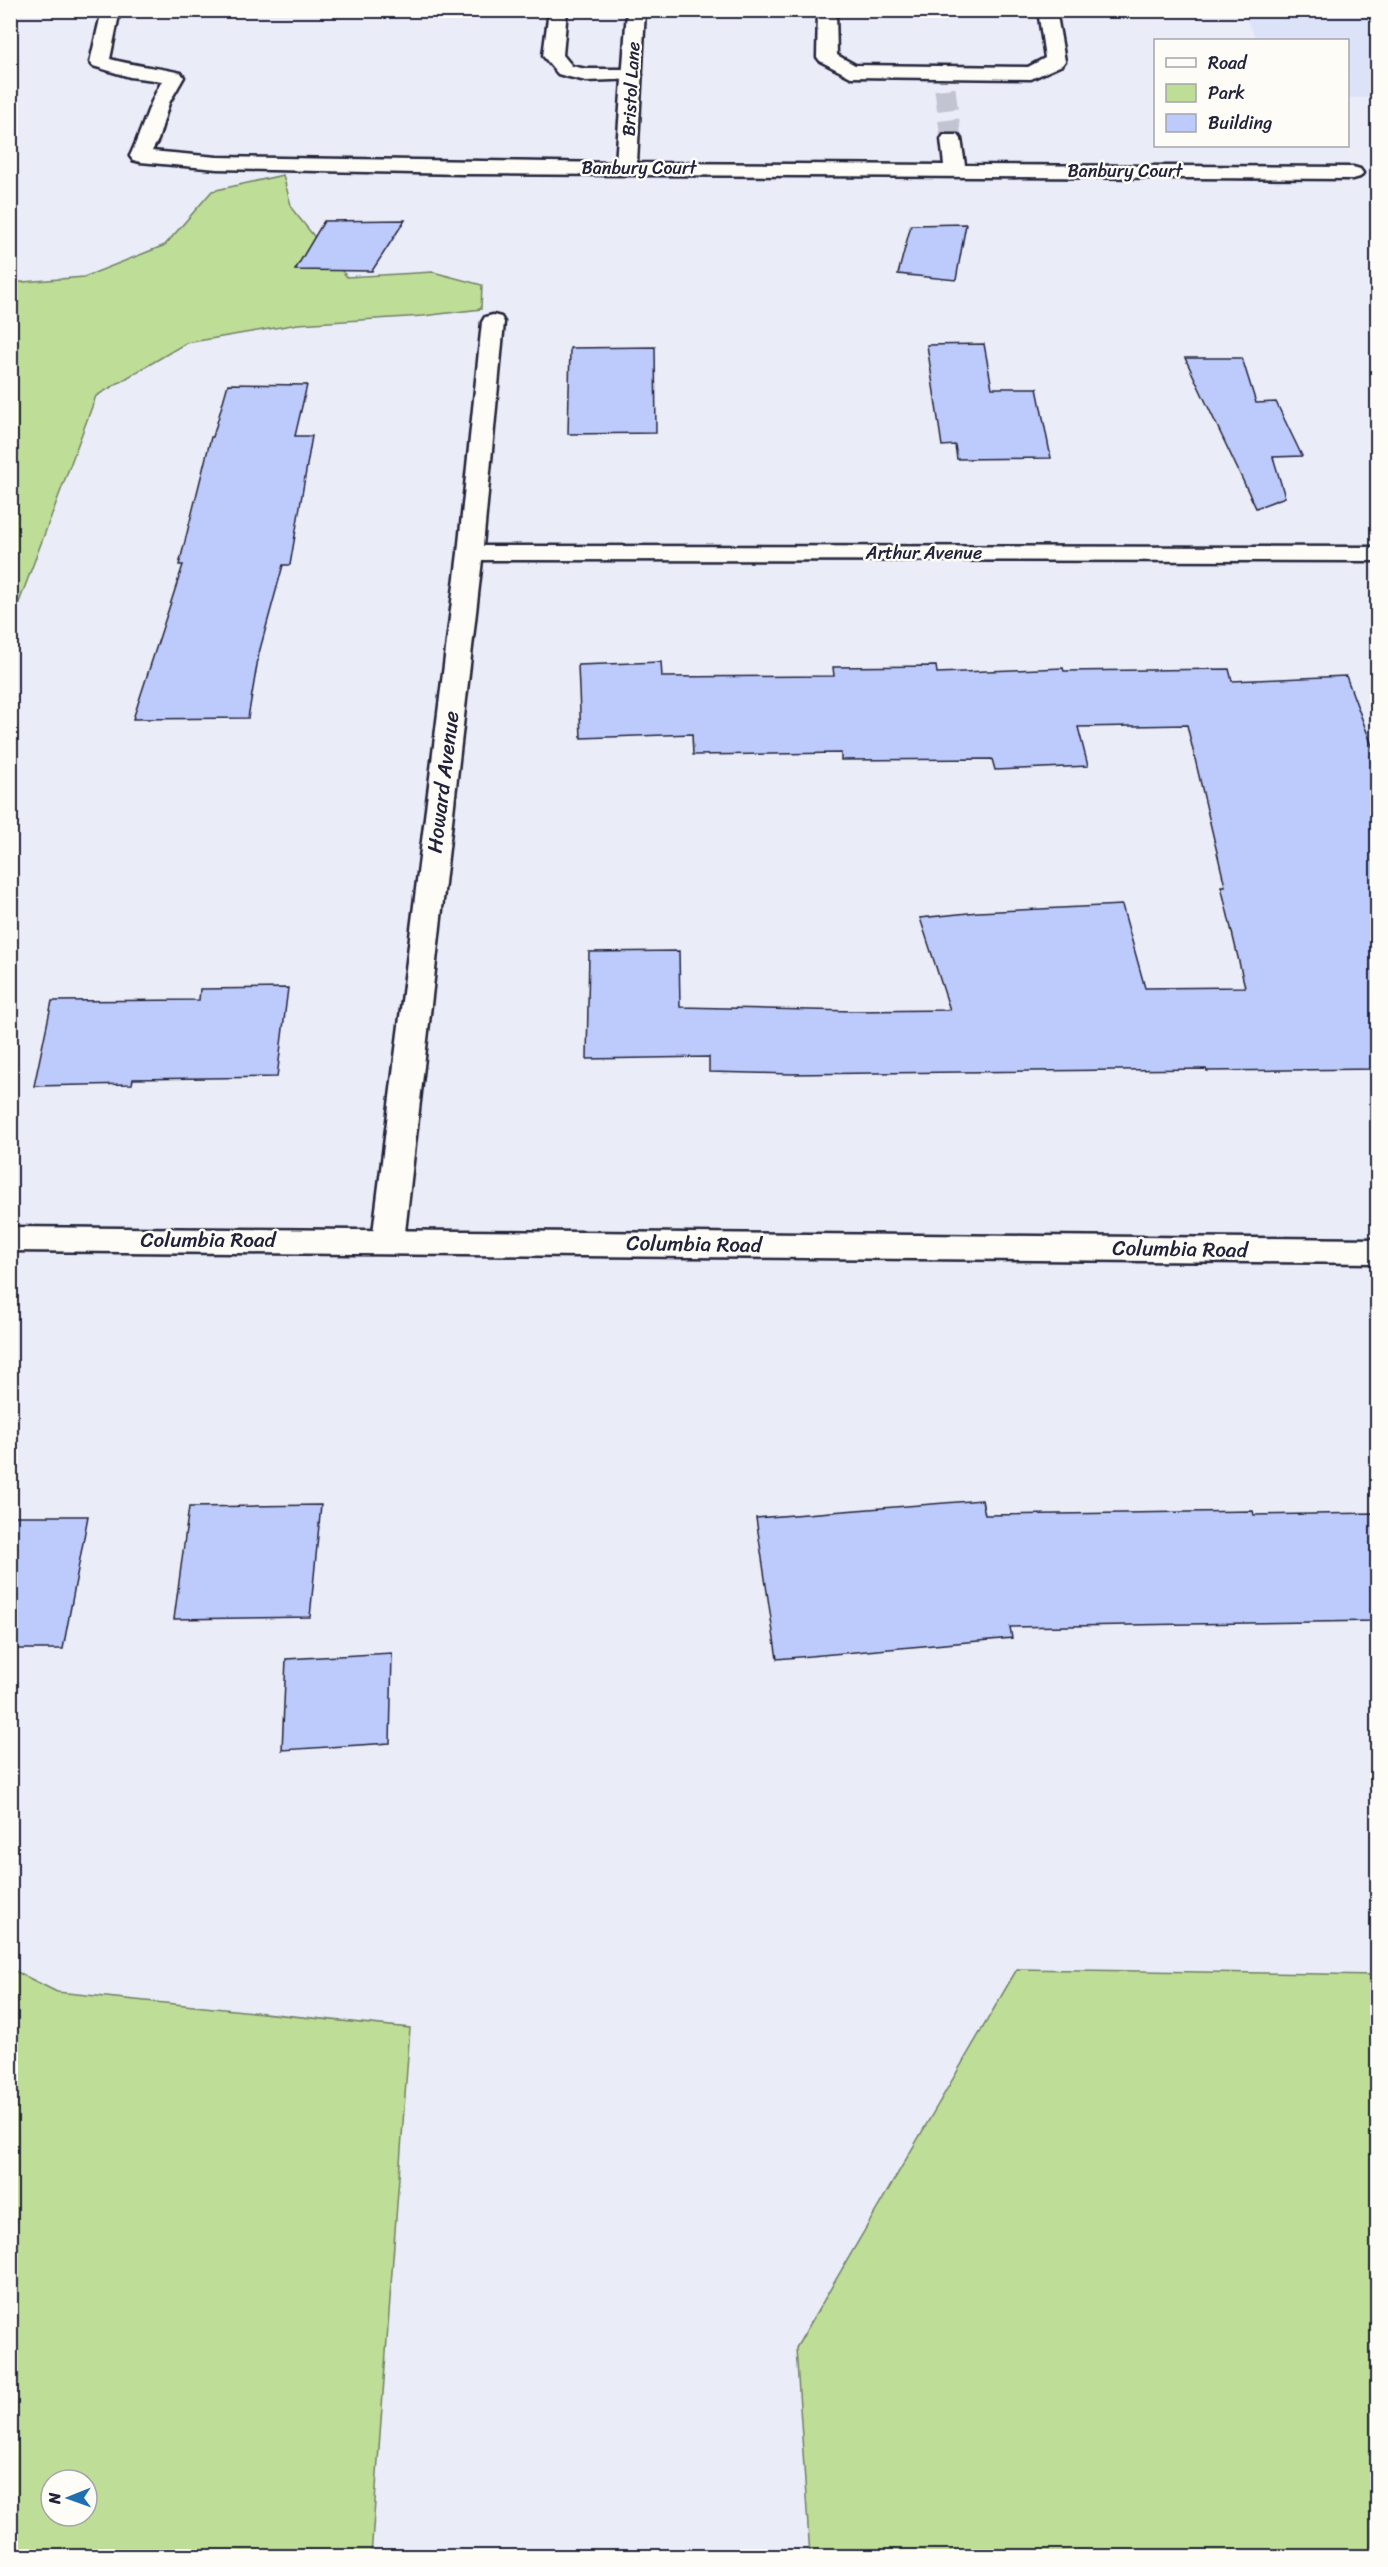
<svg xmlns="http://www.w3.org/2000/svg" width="1388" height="2567" viewBox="0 0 1388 2567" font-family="Sriracha,sans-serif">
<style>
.built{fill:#dce3f9}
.green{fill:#bedd96;stroke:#708068;stroke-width:1.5;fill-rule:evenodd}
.building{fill:#bccbfc;stroke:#22223b;stroke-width:1.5}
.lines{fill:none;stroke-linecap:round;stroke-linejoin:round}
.minor-tunnel{stroke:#c2c4d2;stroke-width:21;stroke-dasharray:21 10;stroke-linecap:butt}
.service-casing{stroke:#22223b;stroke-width:5}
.minor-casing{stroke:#22223b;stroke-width:5}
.secondary-casing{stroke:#22223b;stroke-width:5}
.service{fill:#fdfcf7;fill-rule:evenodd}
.minor{fill:#fdfcf7;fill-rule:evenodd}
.secondary{fill:#fdfcf7;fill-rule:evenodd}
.labels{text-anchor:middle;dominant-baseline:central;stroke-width:5;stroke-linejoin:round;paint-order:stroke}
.far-street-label{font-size:18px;fill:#22223b;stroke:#fdfcf7}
.street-label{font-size:21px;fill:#22223b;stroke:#fdfcf7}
</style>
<rect width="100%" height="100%" fill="#eaedf8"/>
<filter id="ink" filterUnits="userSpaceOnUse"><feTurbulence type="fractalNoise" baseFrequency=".0167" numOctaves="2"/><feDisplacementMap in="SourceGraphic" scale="12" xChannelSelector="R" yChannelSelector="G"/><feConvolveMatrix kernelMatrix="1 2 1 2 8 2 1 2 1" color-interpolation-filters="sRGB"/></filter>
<g filter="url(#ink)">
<path class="built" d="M1242,11H1377V98H1348V40H1257Z"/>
<g class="green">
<path d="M283,175L292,209L347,277L433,272L482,285L481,309L423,316L298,324L186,343L96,396L11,624V283L84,277L165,245L212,191Z"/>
<path d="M11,1969L57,1992L410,2028L371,2556H11ZM51,2480H87V2516H51Z"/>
<path d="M1017,1969L1377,1975V2556H810L796,2348Z"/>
</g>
<g class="building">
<path d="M405,220L372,271L295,270L324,221Z"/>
<path d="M966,224L956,280L898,274L911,225Z"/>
<path d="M984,344L992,388H1037L1051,458L957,459L955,445L942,446L927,345Z"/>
<path d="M655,347L656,433L568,434L570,348Z"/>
<path d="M1185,358H1242L1256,403L1276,402L1302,456L1273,457L1285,497L1256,508Z"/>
<path d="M228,384L307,385L295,436H312L290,565H283L259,653L248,718L133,719L183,565H179L211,437H213Z"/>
<path d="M661,662L662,677L834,676L833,667L936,666L937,673L1063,668L1064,671L1229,669L1232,681L1346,676L1377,759V1069L1207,1071L1206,1069L791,1074L709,1072V1057L587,1059L589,952L679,951L680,1007L854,1011L950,1010L920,918L978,912L1122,905L1145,988L1245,987L1221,886H1225L1187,725L1078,727L1088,766L995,770L992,759L841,760V753L693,755L692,734L581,738L578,665Z"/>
<path d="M288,988L277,1077L133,1079L132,1084L34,1086L52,1001L199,1000L200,989Z"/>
<path d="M982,1500L985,1515L1253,1511L1254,1515L1377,1513V1621L1010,1627L1012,1638L777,1659L756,1518Z"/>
<path d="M321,1505L310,1617L174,1619L189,1507Z"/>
<path d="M10,1516H88L63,1649H10Z"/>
<path d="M392,1653L390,1743L282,1750L286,1659Z"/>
</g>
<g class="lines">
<path class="minor-tunnel" d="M945,89L951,139"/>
<g class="service-casing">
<g id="service">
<path d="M102,10H120L110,59C134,66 157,67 181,73L184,77L169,103L158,140L147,160H133L130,156C142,131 148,105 162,81L130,77L93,66L90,62Z"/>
<path d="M549,10H567L563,55L572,66L586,69H632L639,71L642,75L639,79L586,81L565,76L558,74L543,56Z"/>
</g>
</g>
<g class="minor-casing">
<g id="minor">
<path d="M627,10H645L637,163L944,165L941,139L944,135H958L961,139L965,165L1353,167L1360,169L1363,173L1360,177L1353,179L462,174L217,169L140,162L133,160L130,156L133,152L140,150L217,157L616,163Z"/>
<path d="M818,10H836L837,55L855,65L1028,67L1045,58L1038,10H1056L1065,61L1062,65L1031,79L851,77L820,61L817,57Z"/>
<path d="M493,315L501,317L504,322L483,546L1378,547V561L482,560L404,1241L399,1250L388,1253L377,1250L372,1241L458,553L482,322L485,317Z"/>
</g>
</g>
<g class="secondary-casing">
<path id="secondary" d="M10,1227L1378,1239V1263L10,1251Z"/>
</g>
<use href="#service" class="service"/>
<use href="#minor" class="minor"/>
<use href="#secondary" class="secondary"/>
</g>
</g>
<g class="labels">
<g class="far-street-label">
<text transform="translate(631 89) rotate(-87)">Bristol Lane</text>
<text x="639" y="168">Banbury Court</text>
<text x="1125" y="171">Banbury Court</text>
<text x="924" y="553">Arthur Avenue</text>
</g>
<g class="street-label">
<text transform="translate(443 782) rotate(-83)">Howard Avenue</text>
<text x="208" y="1240">Columbia Road</text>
<text transform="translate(694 1244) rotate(1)">Columbia Road</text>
<text transform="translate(1180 1249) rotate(1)">Columbia Road</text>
</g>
</g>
<rect width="1388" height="2567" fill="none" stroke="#fdfcf7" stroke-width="36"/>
<rect x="18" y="18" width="1352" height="2531" fill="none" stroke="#22223b" stroke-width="2" filter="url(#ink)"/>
<rect x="1154" y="39" width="195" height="108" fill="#fdfcf7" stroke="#a5a5ac" stroke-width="1.5"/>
<rect x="1166" y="58" width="30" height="9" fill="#fdfcf7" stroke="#a5a5ac" stroke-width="1.5"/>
<text x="1208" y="69" font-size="18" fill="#22223b">Road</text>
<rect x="1166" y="84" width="30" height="18" fill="#bedd96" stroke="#a5a5ac" stroke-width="1.5"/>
<text x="1208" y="99" font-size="18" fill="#22223b">Park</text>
<rect x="1166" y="114" width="30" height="18" fill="#bccbfc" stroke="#a5a5ac" stroke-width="1.5"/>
<text x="1208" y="129" font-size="18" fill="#22223b">Building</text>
<g transform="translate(69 2498) rotate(269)"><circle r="28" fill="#fdfcf7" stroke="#a5a5ac" stroke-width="1.5"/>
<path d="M0-4.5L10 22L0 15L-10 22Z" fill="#1f6fb2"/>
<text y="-9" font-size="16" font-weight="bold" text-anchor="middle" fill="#22223b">N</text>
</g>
</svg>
